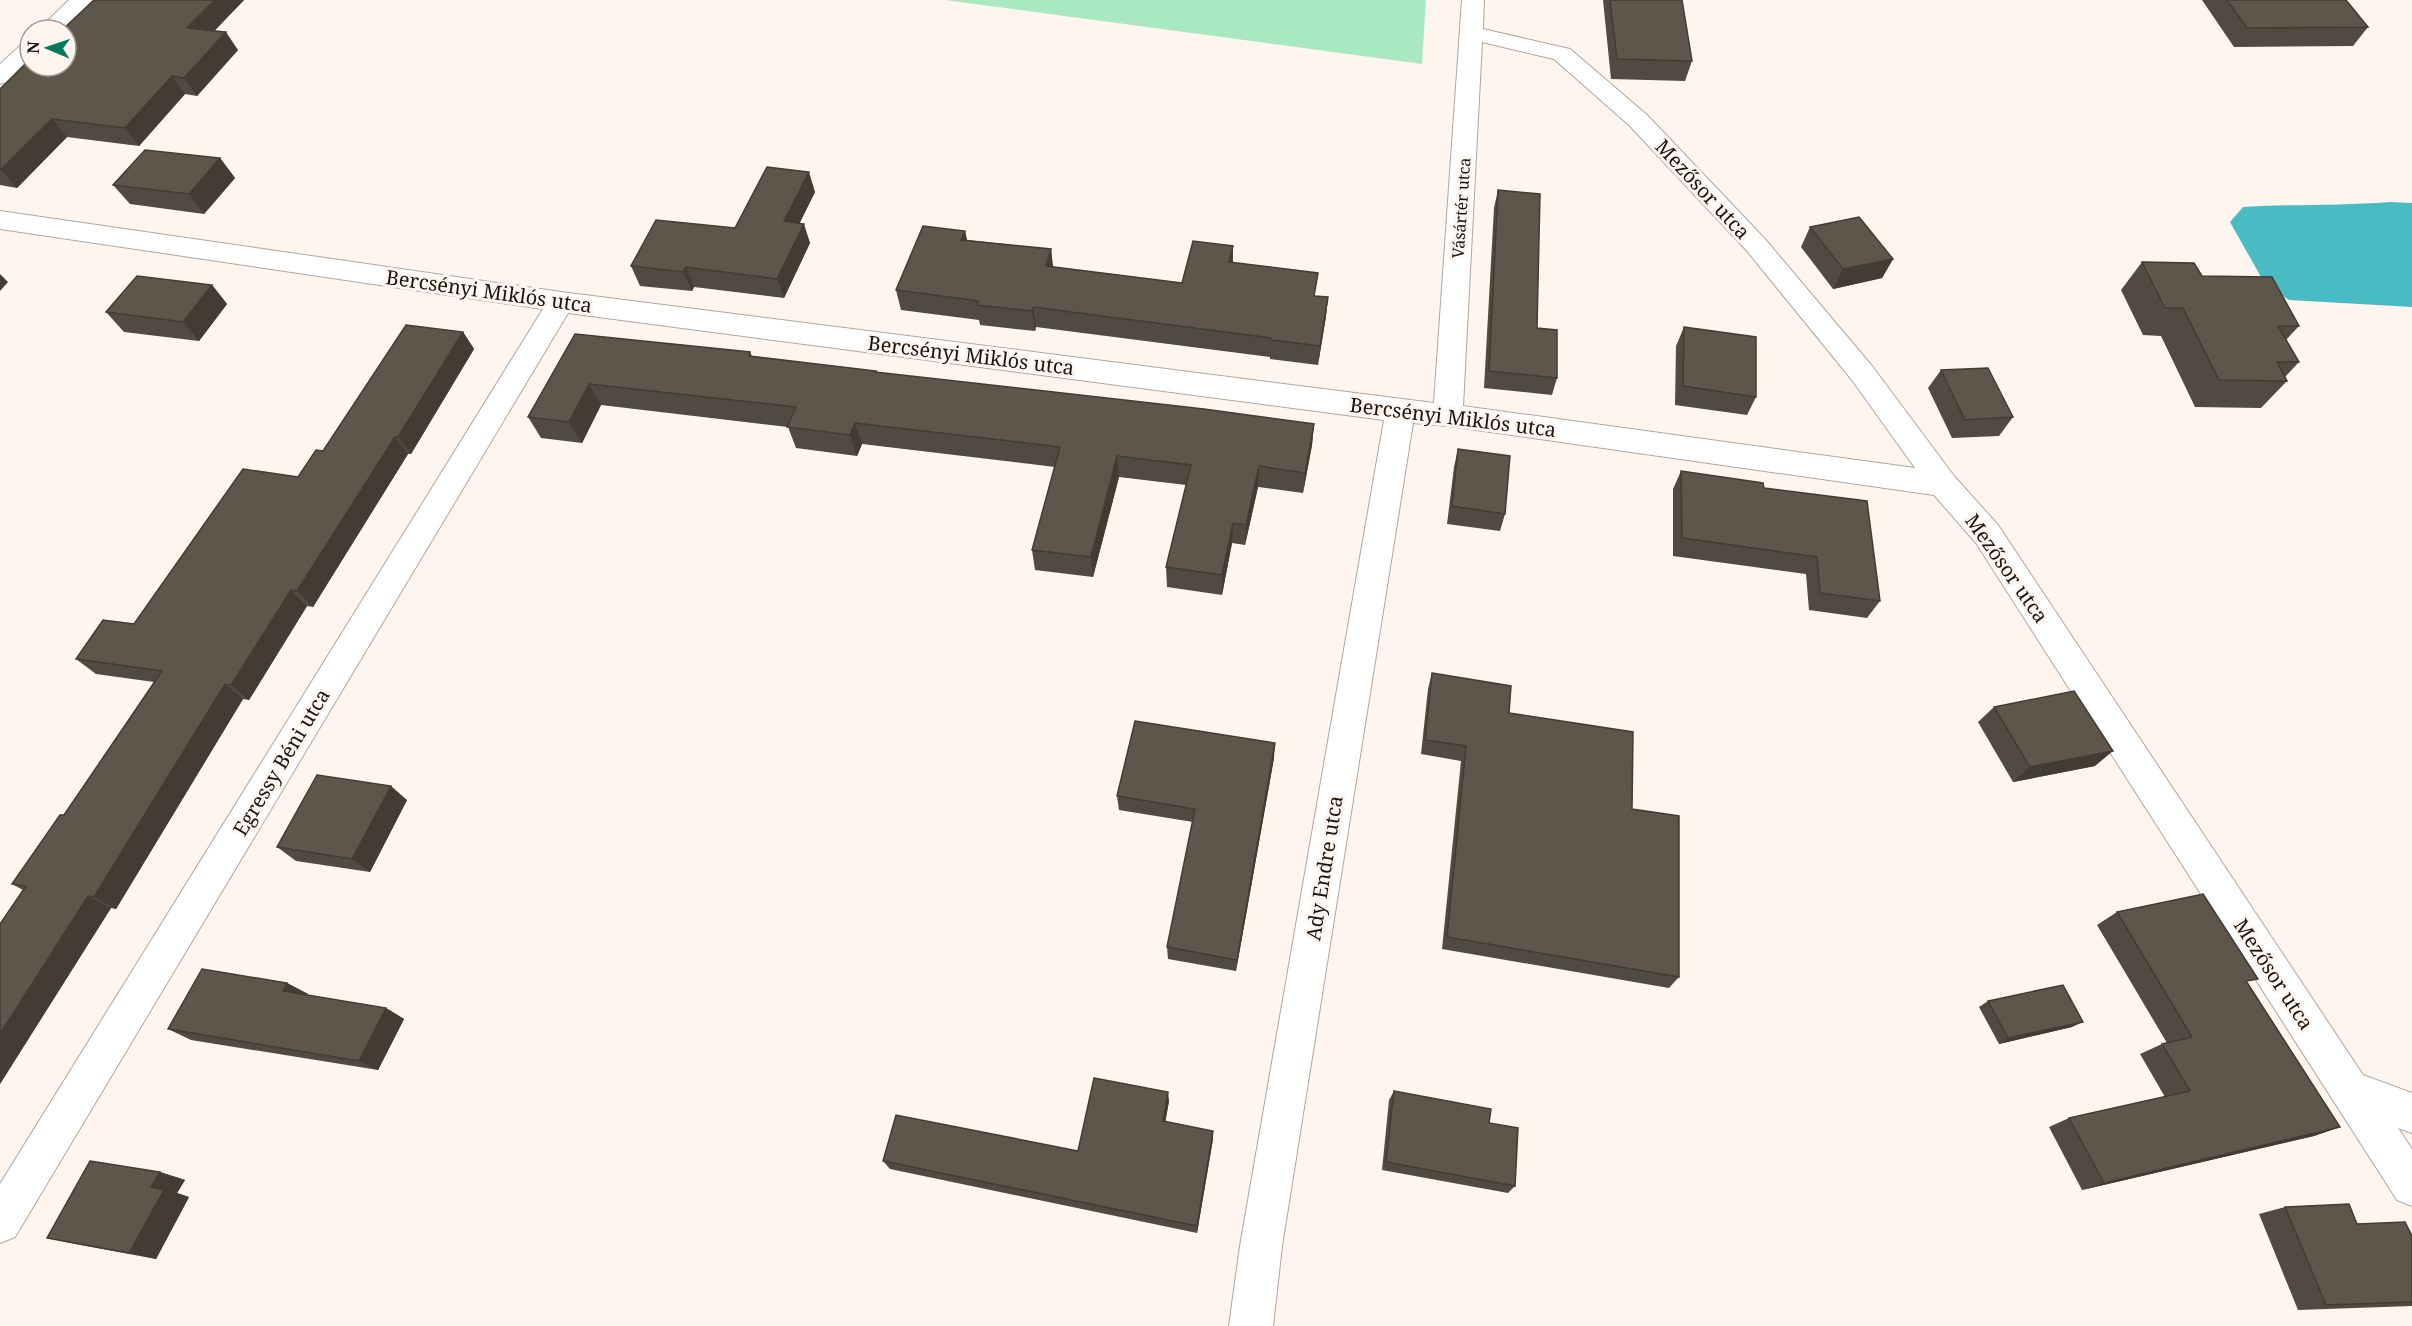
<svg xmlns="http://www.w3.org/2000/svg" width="2412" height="1326" viewBox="0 0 2412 1326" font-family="'Noto Serif',serif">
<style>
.green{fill:#a9e9c1}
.water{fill:#48bcc2}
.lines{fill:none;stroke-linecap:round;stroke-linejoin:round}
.minor-casing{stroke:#b3a69c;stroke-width:2}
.major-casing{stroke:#b3a69c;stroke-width:2}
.minor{fill:#fff;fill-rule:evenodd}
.major{fill:#fff;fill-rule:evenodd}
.wall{fill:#514a40}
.shaded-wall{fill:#423c34}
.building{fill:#5e564b;stroke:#423c34;stroke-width:1.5}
.labels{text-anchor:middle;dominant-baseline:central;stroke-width:6;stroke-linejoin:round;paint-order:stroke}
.far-street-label{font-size:16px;fill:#191411;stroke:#fef5ef}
.street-label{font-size:20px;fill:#191411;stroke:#fef5ef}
</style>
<rect width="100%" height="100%" fill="#fef5ef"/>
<path class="green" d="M945,0H1426L1422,64Z"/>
<path class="water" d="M2390,202L2412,203V307L2289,300L2265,284L2230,222L2243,207C2292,204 2340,206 2390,202Z"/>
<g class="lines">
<g class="minor-casing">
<path id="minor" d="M1462,0H1484L1483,29L1570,49L1647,115L1765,239L1872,366L1954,476L1998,525L2363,1075L2412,1093V1133L2398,1128L2412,1149V1206L2397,1200L1976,543L1934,495L1448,426L1413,423L1282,1246L1273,1326H1229L1240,1246L1384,420L568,313L15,1237L0,1243V1184L543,309L0,229V211L561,292L1434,403ZM1482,42L1554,59L1629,125L1747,251L1852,380L1915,468L1463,406Z"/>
</g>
<g class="major-casing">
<g id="major">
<path d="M69,0H93L63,30H38Z"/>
<path d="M30,42V62L8,82L0,84V64L22,44Z"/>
</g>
</g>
<use href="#minor" class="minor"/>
<use href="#major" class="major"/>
</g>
<g class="wall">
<path d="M244,0L214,31L238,50L197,96L185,94L139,146L67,137L17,188L0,185V89Z"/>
<path d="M1603,0H1682L1692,61L1685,81L1611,79Z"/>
<path d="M2202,0H2346L2368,27L2353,46L2234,47Z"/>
<path d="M220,158L235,178L204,214L130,204L113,185Z"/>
<path d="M1498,190L1537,328L1557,378L1552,395L1484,388L1494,208Z"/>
<path d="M815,192L799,223L810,243L784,298L694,287L692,291L640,286L631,266L735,228Z"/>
<path d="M1810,227L1893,259L1882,278L1833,289L1801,247Z"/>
<path d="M965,231L967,240L1051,249L1053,267L1182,283L1233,246V263L1316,296L1328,297L1326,316L1318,365L1270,359V357L1036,327L1035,331L980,325L979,320L901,310L896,290Z"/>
<path d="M2142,262L2202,276L2299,326L2286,340L2299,362L2285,377L2287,381L2261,408L2195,407L2161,336L2143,335L2121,290Z"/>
<path d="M212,285L227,304L199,341L124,332L106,312Z"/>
<path d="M1684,327L1756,397L1747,415L1675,405L1676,346Z"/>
<path d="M463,332L474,349L411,454H408L313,607L307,606L249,700L243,699L116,909L111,908L0,1084V924L23,890L12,884L64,815L154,682L96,674L76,659L134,624L298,477L323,451Z"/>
<path d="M575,334L750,352L752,356L876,371L877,373L1314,424L1312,445L1303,493L1258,487L1245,545L1232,543L1222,595L1167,587L1166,567L1186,485L1119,477L1093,577L1035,570L1032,550L1055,467L862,444L857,456L796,448L788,427L601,405L582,443L541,438L528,417Z"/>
<path d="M1941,370L2013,417L1999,436L1952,438L1928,388Z"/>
<path d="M1458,449L1505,514L1500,531L1447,524L1454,467Z"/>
<path d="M1681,471L1764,488L1880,601L1867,618L1809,610L1806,574L1673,556V489Z"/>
<path d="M1432,673L1509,713L1632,809L1679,977L1669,988L1442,949L1461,761L1421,754L1428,689Z"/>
<path d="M1994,707L2095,766L2013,782L1978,722Z"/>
<path d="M1274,758L1236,971L1168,959L1167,947L1193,822L1119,810L1117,796Z"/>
<path d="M407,800L370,872L296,861L277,847Z"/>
<path d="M2117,912L2248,983L2340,1127L2314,1136L2082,1190L2049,1127L2069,1118L2165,1097L2140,1054L2162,1044L2167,1043L2097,925Z"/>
<path d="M287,983L308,994L307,995L386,1008L404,1019L378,1070L191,1040L168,1029Z"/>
<path d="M1988,1001L2072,1027L1999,1044L1979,1007Z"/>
<path d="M1394,1091L1489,1123L1515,1186L1508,1193L1382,1170L1389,1100Z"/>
<path d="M1169,1101L1165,1122L1213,1131V1139L1197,1233L890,1169L883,1161L1078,1151Z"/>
<path d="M160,1172L185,1180L177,1193L189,1197L156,1259L75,1244L47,1238Z"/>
<path d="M2285,1207L2412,1236V1306L2298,1310L2259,1214Z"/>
</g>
<g class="shaded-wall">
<path d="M215,0H244L200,46L187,28Z"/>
<path d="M226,32L238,50L197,96L184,78Z"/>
<path d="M172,76L185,94L139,146L125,128Z"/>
<path d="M52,119L67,137L17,188L1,170Z"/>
<path d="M220,158L235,178L204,214L189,194Z"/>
<path d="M809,172L815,192L791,241L784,221Z"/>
<path d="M804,224L810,243L784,298L777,279Z"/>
<path d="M965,231L969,250L961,240Z"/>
<path d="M1233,246L1232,265L1229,262Z"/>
<path d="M1051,249L1053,268L1046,266Z"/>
<path d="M1893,259L1882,278L1833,289L1843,269Z"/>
<path d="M686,267L694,287L692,291L683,272Z"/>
<path d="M0,274L8,282L0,291Z"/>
<path d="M212,285L227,304L199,341L183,322Z"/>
<path d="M1328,297L1326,316L1318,365L1320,346Z"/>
<path d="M1033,307L1036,327L1035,331L1032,311Z"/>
<path d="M463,332L474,349L411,454L398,437Z"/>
<path d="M589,384L601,405L582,443L569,422Z"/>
<path d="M855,423L862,444L857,456L850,435Z"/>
<path d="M1314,424L1312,445L1303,493L1305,473Z"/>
<path d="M395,437L408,454L313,607L297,591Z"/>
<path d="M1117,456L1119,477L1093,577L1091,557Z"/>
<path d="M1259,466L1258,487L1245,545L1246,525Z"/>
<path d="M1233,523L1232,543L1222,595V575Z"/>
<path d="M291,590L307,606L249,700L231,685Z"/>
<path d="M225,684L243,699L116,909L94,897Z"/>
<path d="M1275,743L1274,758L1236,971L1237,960Z"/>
<path d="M2113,751L2095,766L2013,782L2030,767Z"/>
<path d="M391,786L407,800L370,872L352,859Z"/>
<path d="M88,896L111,908L0,1084V1034Z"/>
<path d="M287,983L308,994L303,1003L283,991Z"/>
<path d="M386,1008L404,1019L378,1070L359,1061Z"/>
<path d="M2083,1022L2072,1027L1999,1044L2008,1038Z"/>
<path d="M1168,1092L1169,1101L1164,1130L1163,1121Z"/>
<path d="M2340,1127L2314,1136L2082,1190L2104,1183Z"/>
<path d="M1213,1131V1139L1197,1233V1226Z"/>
<path d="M160,1172L185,1180L177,1193L189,1197L156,1259L129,1253L151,1187Z"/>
</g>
<g class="building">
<path d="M94,0H215L187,28L226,32L184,78L172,76L125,128L52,119L0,170V89L30,59V66H66V30H62Z"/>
<path d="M1610,0H1682L1692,61L1617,59Z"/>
<path d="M2227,0H2346L2368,27L2247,28Z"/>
<path d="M145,150L220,158L189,194L113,185Z"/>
<path d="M767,167L809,172L784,221L804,224L777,279L686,267L683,272L631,266L656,220L735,228Z"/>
<path d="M1498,190L1540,194L1537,328L1557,330V378L1489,371Z"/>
<path d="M1859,217L1893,259L1843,269L1810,227Z"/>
<path d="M923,226L965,231L961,240L1051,249L1046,266L1182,283L1193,241L1233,246L1229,262L1318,273L1314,296L1328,297L1320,346L1271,340V338L1033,307L1032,311L977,305L978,301L896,290Z"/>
<path d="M2142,262L2194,263L2202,276L2272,277L2299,326H2278L2299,362H2277L2287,381L2219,380L2183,308H2165Z"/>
<path d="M137,276L212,285L183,322L106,312Z"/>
<path d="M406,325L463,332L398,437H395L297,591L291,590L231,685L225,684L94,897L88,896L0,1034V924L26,886L12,884L60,815H64L162,671L76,659L103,620L134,624L243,469L298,477L316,450L323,451Z"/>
<path d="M1684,327L1756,337V397L1683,386Z"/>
<path d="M575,334L750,352L749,356L876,371L875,372L1204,409L1314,424L1305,473L1259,466L1246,525L1233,523L1222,575L1166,567L1191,465L1117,456L1091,557L1032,550L1060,447L855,423L850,435L787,427L796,407L589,384L569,422L528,417Z"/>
<path d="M1988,368L2013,417L1965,420L1941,370Z"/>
<path d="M1458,449L1510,456L1505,514L1452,506Z"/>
<path d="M1681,471L1763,483L1764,488L1867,501L1880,601L1820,593L1817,557L1682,538Z"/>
<path d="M1432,673L1511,686L1509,713L1633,732L1632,809L1679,816V977L1447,937L1466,746L1425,740Z"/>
<path d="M2074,691L2113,751L2030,767L1994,707Z"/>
<path d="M1135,721L1275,743L1237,960L1167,947L1195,809L1117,796Z"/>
<path d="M317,775L391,786L352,859L277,847Z"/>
<path d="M2203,894L2258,979L2246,981L2340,1127L2104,1183L2069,1118L2190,1091L2162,1044L2192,1037L2117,912Z"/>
<path d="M202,969L287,983L283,991L386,1008L359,1061L168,1029Z"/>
<path d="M2063,985L2083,1022L2008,1038L1988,1001Z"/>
<path d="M1094,1078L1168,1092L1163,1121L1213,1131L1197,1226L883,1161L896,1115L1078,1151Z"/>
<path d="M1394,1091L1491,1109L1489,1123L1518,1128L1515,1186L1386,1162Z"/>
<path d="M90,1161L160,1172L151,1187L164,1190L129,1253L47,1238Z"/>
<path d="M2349,1204L2357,1224L2405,1222L2412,1236V1302L2326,1305L2285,1207Z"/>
</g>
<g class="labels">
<g class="far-street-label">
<text transform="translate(1461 208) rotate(-86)">Vásártér utca</text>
</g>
<g class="street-label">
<text transform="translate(1703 189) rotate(47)">Mezősor utca</text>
<text transform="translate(489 291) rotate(8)">Bercsényi Miklós utca</text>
<text transform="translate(971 355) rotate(7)">Bercsényi Miklós utca</text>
<text transform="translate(1453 417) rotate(7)">Bercsényi Miklós utca</text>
<text transform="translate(2007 568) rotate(55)">Mezősor utca</text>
<text transform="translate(281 762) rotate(-59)">Egressy Béni utca</text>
<text transform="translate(1324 868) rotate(-81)">Ady Endre utca</text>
<text transform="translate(2274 974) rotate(57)">Mezősor utca</text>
</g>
</g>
<g transform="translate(48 48) rotate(272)"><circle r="28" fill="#fef5ef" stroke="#a29b96" stroke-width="1.5"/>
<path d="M0-4.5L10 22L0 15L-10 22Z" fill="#057c59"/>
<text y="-9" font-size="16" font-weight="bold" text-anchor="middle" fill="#191411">N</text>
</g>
</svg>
